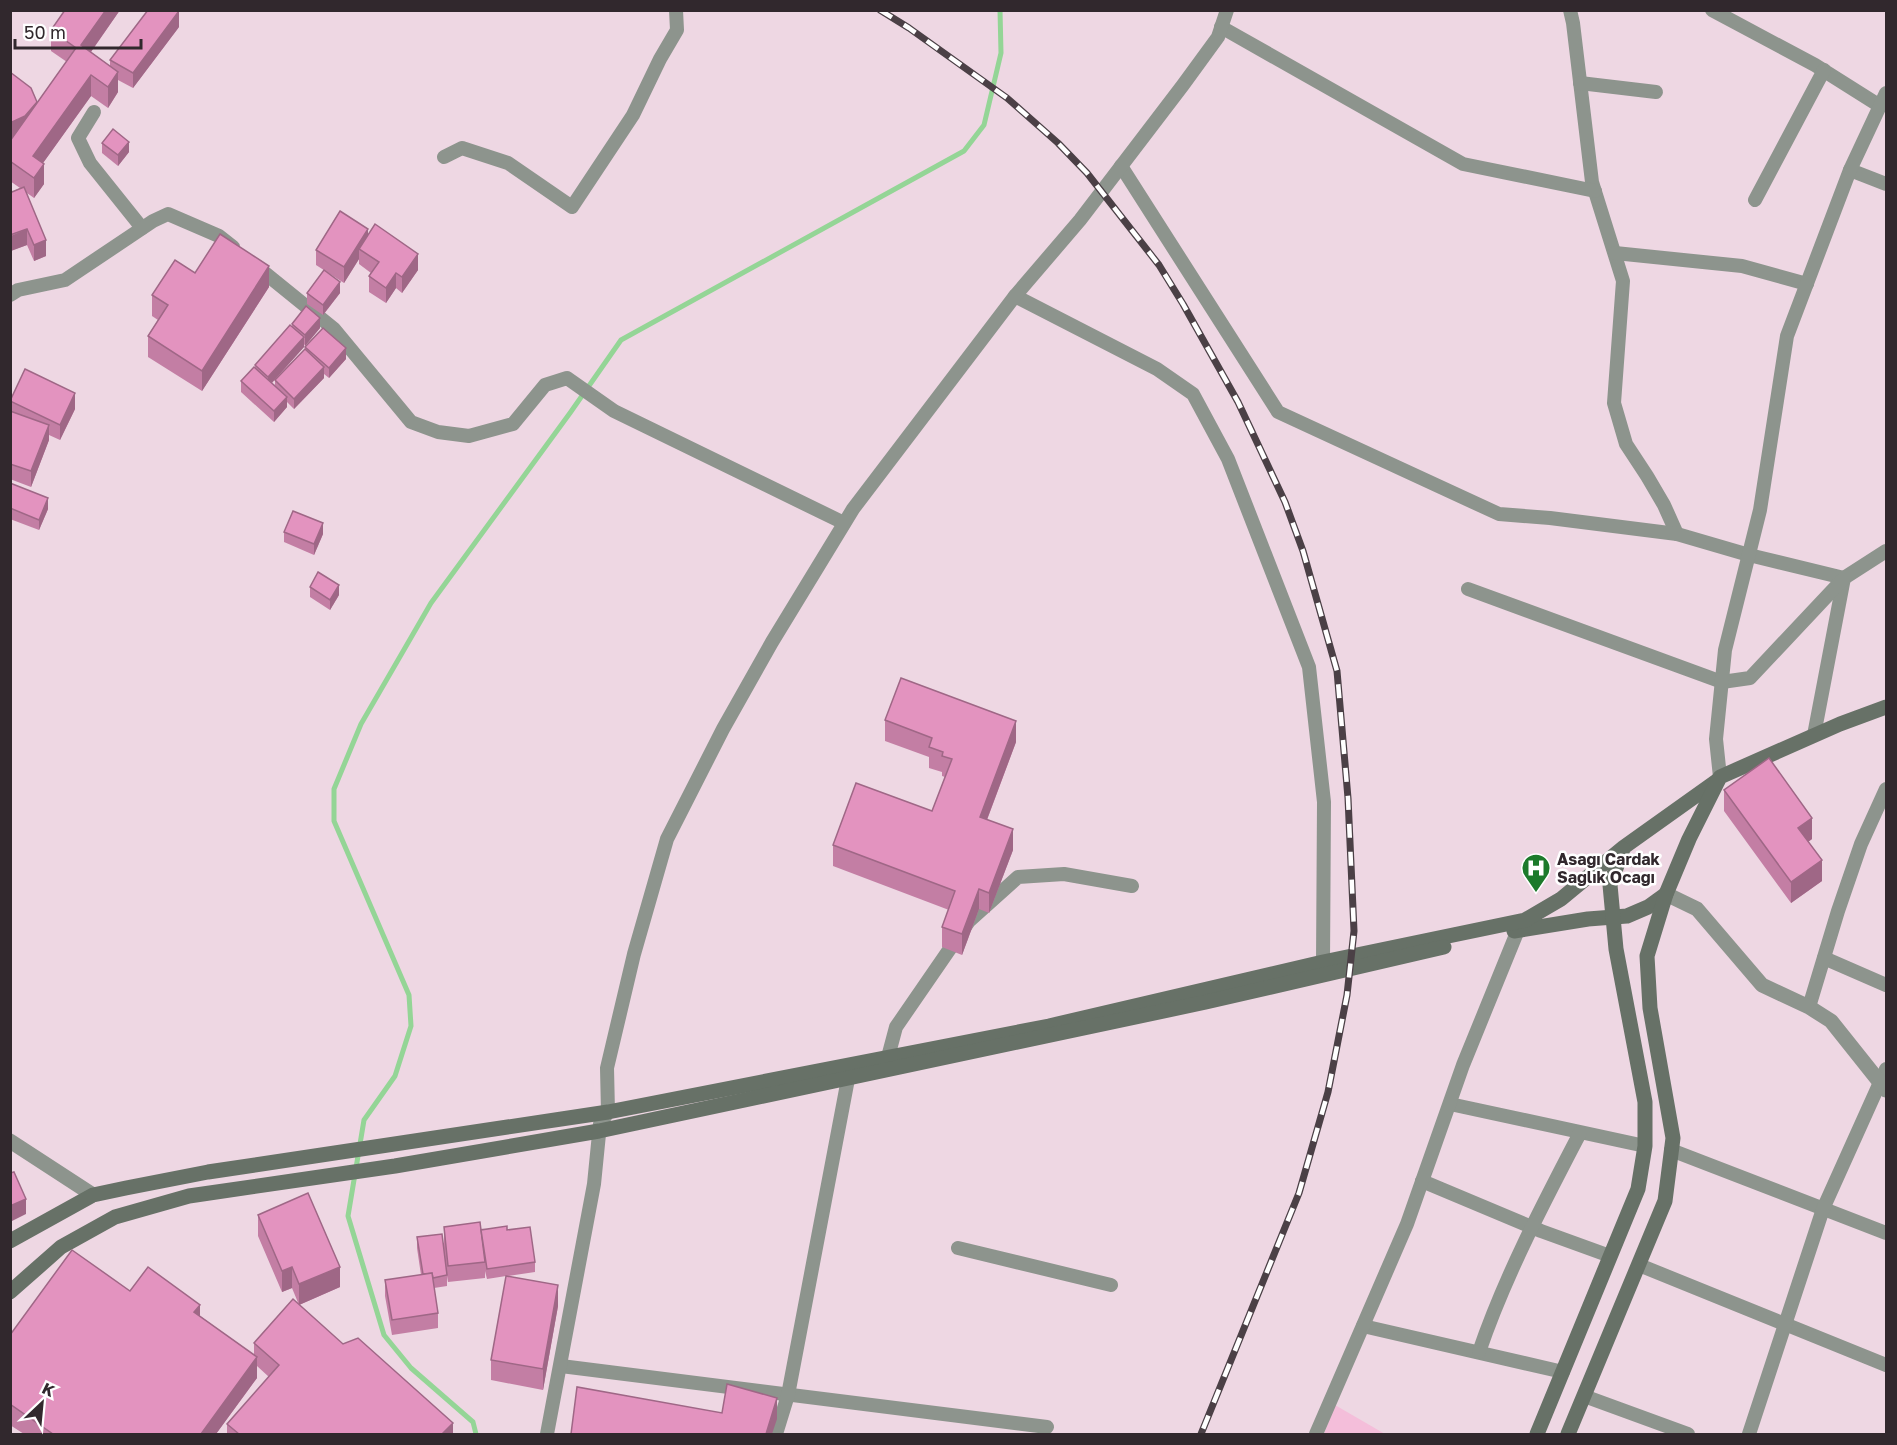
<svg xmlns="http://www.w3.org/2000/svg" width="1897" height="1445" viewBox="0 0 1897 1445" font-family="'Golos Text',sans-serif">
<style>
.green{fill:#f4beda}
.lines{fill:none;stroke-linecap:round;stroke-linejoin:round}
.stream{stroke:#94d596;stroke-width:5}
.minor{stroke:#8d948d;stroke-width:14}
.tertiary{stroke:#8d948d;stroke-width:15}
.secondary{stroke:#677167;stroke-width:15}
.rail-casing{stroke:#4b4046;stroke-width:7}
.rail{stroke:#fff;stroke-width:4.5;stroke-dasharray:14;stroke-linecap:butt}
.wall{fill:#c37ea4}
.shaded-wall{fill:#9f6786}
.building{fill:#e393bf;stroke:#9f6786;stroke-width:1.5}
.labels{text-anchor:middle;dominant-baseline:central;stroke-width:5;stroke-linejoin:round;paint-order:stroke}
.poi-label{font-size:16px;font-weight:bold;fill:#31282d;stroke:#fff;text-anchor:start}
</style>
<rect width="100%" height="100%" fill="#eed7e3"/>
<path class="green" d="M1335,1405L1385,1434H1324Z"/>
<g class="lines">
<path class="stream" d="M476,1434L473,1422L411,1368L384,1335L348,1216L364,1120L395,1076L411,1026L409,995L334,821V789L361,724L431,603L570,413L621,340L964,151L984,125L1001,53L1000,10"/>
<g class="minor">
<path d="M1570,10L1573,23L1592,182L1623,281L1614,403L1626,444L1647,476L1664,505L1677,534"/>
<path d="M1712,10L1815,65L1880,106"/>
<path d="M1221,27L1463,164L1595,191"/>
<path d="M1580,83L1656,92"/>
<path d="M94,112L78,138L90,163L142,228"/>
<path d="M444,157L462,148L508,163L572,207L633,115L660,59L677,30L676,10"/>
<path d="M1121,166L1278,412L1499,514L1550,518L1677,534L1749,555L1844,578L1814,735"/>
<path d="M1850,170L1886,184"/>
<path d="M1755,200L1824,70"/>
<path d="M1615,253L1742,266L1807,284"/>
<path d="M255,265L334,329L411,422L438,432L469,436L513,424L545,385L567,378L614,411L844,523"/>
<path d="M10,295L18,290L65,280L153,221L168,214L219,236L233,247"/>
<path d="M1015,296L1157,369L1193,394L1228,459L1309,667L1324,802L1323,962"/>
<path d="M1468,589L1722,682L1750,678L1844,578L1886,551"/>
<path d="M1720,777L1716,739L1725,650L1760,510L1787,336L1850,170L1886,93"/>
<path d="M1824,958L1886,985"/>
<path d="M1809,1007L1838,911L1861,844L1886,789"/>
<path d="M888,1057L896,1027L969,921L1018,877L1064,874L1132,886"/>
<path d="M1450,1104L1645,1146"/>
<path d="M1671,1150L1886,1233"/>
<path d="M1422,1181L1541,1231L1610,1256"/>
<path d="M958,1248L1111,1285"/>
<path d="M1639,1265L1886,1365"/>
<path d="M1363,1326L1563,1372"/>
<path d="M1479,1352C1505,1276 1543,1204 1580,1133"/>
<path d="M561,1366L1047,1427"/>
<path d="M1584,1396L1688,1434"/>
<path d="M547,1434L594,1184L600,1124L608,1112L607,1068L634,954L667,839L723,729L772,642L853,509L1015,296L1080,220L1183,85L1218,37L1227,10"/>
<path d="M776,1434L788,1395L848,1079"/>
<path d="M1316,1434L1407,1224L1463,1065L1518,930"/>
<path d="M1749,1434L1823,1209L1886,1069"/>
</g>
<g class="tertiary">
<path d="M1666,894L1697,909L1762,985L1809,1007L1831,1021L1886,1090"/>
<path d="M10,1141L93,1195"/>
</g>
<g class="secondary">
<path d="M1514,931L1588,919L1627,916L1648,907L1666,894"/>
<path d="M10,1241L93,1195L126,1188L208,1172L608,1112L1049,1026L1323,962L1525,920L1561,899L1624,847L1718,780"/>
<path d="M10,1292L61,1247L115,1217L189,1196L395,1166L599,1131L1206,1002L1444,947"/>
<path d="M1537,1434L1638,1189L1645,1146V1102L1616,949L1610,885L1623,849"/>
<path d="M1568,1434L1665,1201L1673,1138L1650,1008L1647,956L1666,894L1689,839L1720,777L1840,724L1886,707"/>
</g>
<g class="rail-casing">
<path id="rail" d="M880,10L909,28L1007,98L1058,143L1087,173L1159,265L1183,304L1238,402L1285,502L1303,551L1337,671L1348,798L1354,931L1347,995L1328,1092L1299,1193L1201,1434"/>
</g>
<use href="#rail" class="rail"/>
</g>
<g class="wall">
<path d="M65,10H120L91,52L110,66V60L179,27L133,88L118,80V92L108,108L91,96L43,163L44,184L34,198L27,193L46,256L34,261L27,245L10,251V188L12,192L20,188L10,181V141L13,138L10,139V72L37,103L67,62L51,51V30Z"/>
<path d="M102,143L129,152L118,166L102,153Z"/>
<path d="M368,235L418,270L402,293L396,288L386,303L369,292V276L371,273L359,264V259L344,283L316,265V250Z"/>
<path d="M195,273L269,287L202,391L148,357V336L158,320L152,316V295Z"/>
<path d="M307,293H340L323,315L307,304Z"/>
<path d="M292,324L320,328L305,346L304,344V347L272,383L275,385V380L305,349V347L346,359L329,378L324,374V378L294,409L287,402V407L274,422L241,392V381L255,368V365L292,326Z"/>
<path d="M10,400L75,409L60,440L49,435V440L31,487L10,479Z"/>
<path d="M10,483L48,509L39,530L10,519Z"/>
<path d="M284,532L323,534L314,555L284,542Z"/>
<path d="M310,587L339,595L330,610L310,597Z"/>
<path d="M885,720L1016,742L987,820L1013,850L989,913L979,909L962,955L942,947V927L949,910L833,866V845L932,811L945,777L942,776V772L929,768V757L885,741Z"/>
<path d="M1724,790L1812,839L1808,842L1822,881L1791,903L1724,811Z"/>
<path d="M258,1215L340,1287L299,1305L292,1288L282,1292L258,1236Z"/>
<path d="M444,1227L507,1230L535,1262V1272L508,1276L558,1306L543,1390L491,1380V1360L506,1276L487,1279L485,1271V1278L448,1282L447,1276V1286L434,1288L438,1313V1328L392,1335L385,1296V1280L421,1275L417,1248V1237L444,1243Z"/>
<path d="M130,1291L200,1316L254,1355V1343L343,1344L453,1434H227V1424L269,1377L257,1366V1378L216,1434H24L10,1425V1335Z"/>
</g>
<g class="shaded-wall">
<path d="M106,10H120L81,66V45Z"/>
<path d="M179,11V27L133,88V73Z"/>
<path d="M118,72V92L108,108V87Z"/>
<path d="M91,75V96L33,177V156Z"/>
<path d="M37,102L25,132L10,139V123Z"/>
<path d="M129,142V152L118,166V155Z"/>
<path d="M44,164V184L34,198V178Z"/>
<path d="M27,229V245L11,251V236Z"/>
<path d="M368,229V244L359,249V259L344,283V267Z"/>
<path d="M46,240V256L34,261V245Z"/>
<path d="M418,254V270L402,293V277Z"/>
<path d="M269,266V287L202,391V371Z"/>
<path d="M396,273V288L386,303V288Z"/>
<path d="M340,282V293L323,315V305Z"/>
<path d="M320,318V328L305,346V335Z"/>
<path d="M304,337V347L268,387V377Z"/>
<path d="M346,348V359L329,378V368Z"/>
<path d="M324,367V378L294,409V399Z"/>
<path d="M75,393V409L60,440V425Z"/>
<path d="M287,397V407L274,422V411Z"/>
<path d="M49,425V440L31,487V471Z"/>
<path d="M48,498V509L39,530V520Z"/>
<path d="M323,523V534L314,555V544Z"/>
<path d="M339,585V595L330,610V600Z"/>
<path d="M1016,721V742L980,838V817Z"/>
<path d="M1812,818V839L1798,849V828Z"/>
<path d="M1013,829V850L989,913V893Z"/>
<path d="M1822,860V881L1791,903V882Z"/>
<path d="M979,889V909L962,955V934Z"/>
<path d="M26,1199V1214L10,1222V1206Z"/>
<path d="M292,1267V1288L282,1292V1271Z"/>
<path d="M340,1267V1287L299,1305V1284Z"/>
<path d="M558,1285V1306L543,1390V1369Z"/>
<path d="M200,1305V1325L194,1312Z"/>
<path d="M257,1357V1378L216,1434H201Z"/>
<path d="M777,1398V1419L772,1434H766Z"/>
<path d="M453,1423V1434H442Z"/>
</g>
<g class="building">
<path d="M65,10H106L81,45L118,72L108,87L91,75L33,156L44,164L34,178L10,161V141L76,48L51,30Z"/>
<path d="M148,10H179V11L133,73L110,60Z"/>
<path d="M10,72L31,88L37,102L25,116L10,123Z"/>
<path d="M113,129L129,142L118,155L102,143Z"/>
<path d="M24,187L46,240L34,245L27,229L10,235V188L12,192Z"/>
<path d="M340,211L368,229L344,267L316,250Z"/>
<path d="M375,224L418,254L402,277L396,273L386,288L369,276L379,262L359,249Z"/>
<path d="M220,234L269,266L202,371L148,336L168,305L152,295L175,260L195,273Z"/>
<path d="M324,270L340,282L323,305L307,293Z"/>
<path d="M306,306L320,318L305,335L292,324Z"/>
<path d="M290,325L304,337L268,377L255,365Z"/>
<path d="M323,328L346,348L329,368L305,347Z"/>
<path d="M305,349L324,367L294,399L275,380Z"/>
<path d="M254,367L287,397L274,411L241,381Z"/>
<path d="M25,369L75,393L60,425L10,401Z"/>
<path d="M10,411L49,425L31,471L10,464Z"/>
<path d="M10,483L48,498L39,520L10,508Z"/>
<path d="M293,511L323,523L314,544L284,532Z"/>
<path d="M318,572L339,585L330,600L310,587Z"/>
<path d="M901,678L1016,721L980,817L1013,829L989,893L979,889L962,934L942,927L955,891L833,845L856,783L932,811L952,759L942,756L943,752L929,747L932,738L885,720Z"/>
<path d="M1769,758L1812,818L1798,828L1822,860L1791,882L1724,790Z"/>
<path d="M14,1172L26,1199L10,1206V1173Z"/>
<path d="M308,1193L340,1267L299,1284L292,1267L282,1271L258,1215Z"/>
<path d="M480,1222L485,1262L448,1266L444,1227Z"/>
<path d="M507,1226V1230L530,1227L535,1262L487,1269L481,1230Z"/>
<path d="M442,1234L447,1275L433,1278L432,1273L423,1274L417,1237Z"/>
<path d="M72,1250L130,1291L148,1267L200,1305L194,1312L257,1357L201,1434H53L10,1404V1335Z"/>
<path d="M432,1273L438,1313L392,1320L385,1280Z"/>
<path d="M506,1276L558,1285L543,1369L491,1360Z"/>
<path d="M293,1299L343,1344L358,1338L453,1423L442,1434H239L227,1424L279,1365L254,1343Z"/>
<path d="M727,1384L777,1398L766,1434H571L577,1387L722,1413Z"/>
</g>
<defs>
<g id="hospital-pin" transform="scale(1.5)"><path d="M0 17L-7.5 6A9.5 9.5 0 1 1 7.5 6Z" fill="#1c7a2b" stroke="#fff"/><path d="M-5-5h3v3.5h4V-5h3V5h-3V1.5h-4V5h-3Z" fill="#fff"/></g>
</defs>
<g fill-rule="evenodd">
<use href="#hospital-pin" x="1536" y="868"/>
</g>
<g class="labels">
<g class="poi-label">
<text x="1557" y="859">Asagı Cardak<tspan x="1557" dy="18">Saglık Ocagı</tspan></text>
</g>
</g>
<rect width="1897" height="1445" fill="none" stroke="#31282d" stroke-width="24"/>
<g transform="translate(42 1403) rotate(26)" stroke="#ffffff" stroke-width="4.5" paint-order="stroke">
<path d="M0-4.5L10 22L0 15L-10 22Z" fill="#31282d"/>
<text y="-9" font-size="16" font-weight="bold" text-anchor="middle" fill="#31282d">K</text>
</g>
<path d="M15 39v9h126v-9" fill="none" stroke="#31282d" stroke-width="3"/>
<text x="24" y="39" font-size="18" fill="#31282d" stroke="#ffffff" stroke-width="4.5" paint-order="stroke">50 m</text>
</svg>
